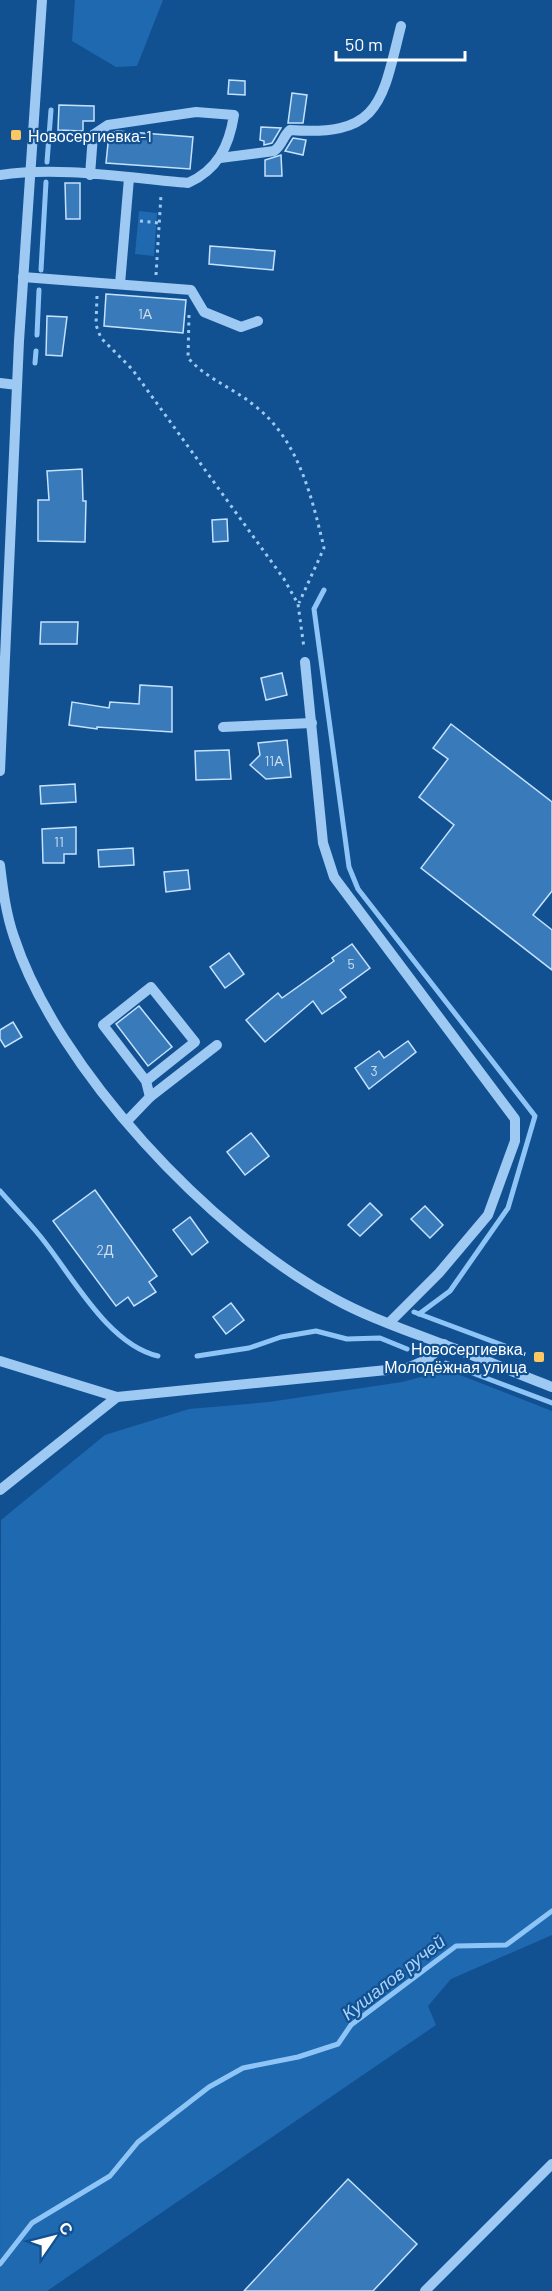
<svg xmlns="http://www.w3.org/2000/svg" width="552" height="2291" viewBox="0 0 552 2291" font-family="Barlow,sans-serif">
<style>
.green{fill:#1f69b0}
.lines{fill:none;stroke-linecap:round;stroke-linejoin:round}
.stream{stroke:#8ec5f6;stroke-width:5}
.building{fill:#397abb;stroke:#c4e1fd;stroke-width:1.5}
.path{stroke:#9dc9f3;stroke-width:3;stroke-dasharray:3 4.5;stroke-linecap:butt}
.minor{stroke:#9dc9f3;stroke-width:10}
.poi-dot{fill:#ffc75f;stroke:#115192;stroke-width:2}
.labels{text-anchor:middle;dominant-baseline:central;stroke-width:4.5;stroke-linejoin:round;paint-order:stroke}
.number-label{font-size:14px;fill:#cedeee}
.poi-label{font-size:16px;fill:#fff;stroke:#115192;text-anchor:start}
.water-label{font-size:18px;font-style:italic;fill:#a9d3fa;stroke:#115192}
</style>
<rect width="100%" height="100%" fill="#115192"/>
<g class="green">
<path d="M75,0H163L137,66L116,67L72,41Z"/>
<path d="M139,211L157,213L154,256L135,254Z"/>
<path d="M447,1370L552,1411V1935L451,1979L428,2006L436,2025L47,2291H0L1,1520L105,1435L189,1409L269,1402L402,1382Z"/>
</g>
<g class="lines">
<g class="stream">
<path d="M47,162L51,110"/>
<path d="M41,270L46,182"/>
<path d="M37,335L39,290"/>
<path d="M35,363L36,351"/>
<path d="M324,590L314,609L349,867L358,889L535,1116L508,1208L450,1291L419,1314"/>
<path d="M0,1191C13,1206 27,1220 40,1236C72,1275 107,1344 158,1356"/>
<path d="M414,1312L513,1349"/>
<path d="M197,1356L249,1348L281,1337L316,1331L347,1339L380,1338L407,1349"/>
<path d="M446,1363L552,1403"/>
<path d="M0,2264L32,2223L110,2176L138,2142L209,2087L243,2068L298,2057L338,2044L351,2025L456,1946L506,1945L552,1911"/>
</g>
</g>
<g class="building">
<path d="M229,80L245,81V95L228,94Z"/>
<path d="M292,93L307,95L303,123H288Z"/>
<path d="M59,105L94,106V121H83V131L58,130Z"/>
<path d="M261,127L281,128L272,143L264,145V141L260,140Z"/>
<path d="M117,131L193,137L190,169L106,163L109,134Z"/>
<path d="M293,138L306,140L303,155L285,151Z"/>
<path d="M281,155L282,176H265V160Z"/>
<path d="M65,183H80V219H66Z"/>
<path d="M210,246L275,251L273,270L209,264Z"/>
<path d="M106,294L186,300L183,333L104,326Z"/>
<path d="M47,316L67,317L62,356L46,355Z"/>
<path d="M82,469L83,501H86L85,542L38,541V500H49L47,471Z"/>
<path d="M227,519L228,541L213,542L212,520Z"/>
<path d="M41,622H78L77,644H40Z"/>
<path d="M282,673L287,695L266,700L261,678Z"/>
<path d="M140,685L172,687V732L97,727V729L69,725L72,702L109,708L110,702L139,704Z"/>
<path d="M451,724L552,802V891L533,915L552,930V970L421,868L454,825L419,797L448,759L433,748Z"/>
<path d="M287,740L291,777L266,779L250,765L260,755L258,743Z"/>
<path d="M229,750L231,779L196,780L195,751Z"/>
<path d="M75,784L76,802L41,804L40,786Z"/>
<path d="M76,827V854H64V863H43L42,829Z"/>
<path d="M133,848L134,865L99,867L98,850Z"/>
<path d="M188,870L190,889L166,892L164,872Z"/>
<path d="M352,944L370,968L340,990L346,997L322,1014L313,1001L265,1042L246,1020L278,993L282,998L334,961L332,958Z"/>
<path d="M229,953L244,974L225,988L210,967Z"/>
<path d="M139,1006L172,1047L148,1066L116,1024Z"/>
<path d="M13,1022L22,1037L5,1047L0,1039V1030Z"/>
<path d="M408,1041L416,1052L369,1089L355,1068L379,1051L384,1058Z"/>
<path d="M251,1133L269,1156L245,1175L227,1152Z"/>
<path d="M95,1190L157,1276L149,1282L156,1292L134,1306L128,1297L116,1306L53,1221Z"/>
<path d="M370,1203L382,1215L360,1236L348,1225Z"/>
<path d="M425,1206L443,1225L430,1238L411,1219Z"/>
<path d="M190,1217L208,1242L192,1255L173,1230Z"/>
<path d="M231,1303L244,1320L226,1334L213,1317Z"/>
<path d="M348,2179L417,2244L373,2291H244Z"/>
</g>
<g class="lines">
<g class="path">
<path d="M140,221L159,223"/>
<path d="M156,275L161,195"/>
<path d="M97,296L96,325L101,338L132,369L284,579L298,604L304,648"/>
<path d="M189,315L188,358C208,380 232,387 255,406C298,439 312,497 324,548L299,603"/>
</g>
<g class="minor">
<path d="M220,158L274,151C283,145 282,137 290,130C381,137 382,101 401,26"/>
<path d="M0,175C61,166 127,178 188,183C217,170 229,147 234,115L196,112L108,125L93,135L90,175"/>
<path d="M23,277L191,290L204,312L241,327L258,321"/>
<path d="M120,284L129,178"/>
<path d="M0,383L17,385"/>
<path d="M305,662L323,843L334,877L515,1119V1141L488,1215L439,1273L389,1323"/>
<path d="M223,727L312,723"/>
<path d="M0,771L19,341L42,0"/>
<path d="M0,865C3,890 6,914 14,937C57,1069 211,1232 333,1298C367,1317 406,1330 442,1344C479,1357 515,1373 552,1387"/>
<path d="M146,1081L195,1042L151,987L103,1025L146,1081L150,1097"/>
<path d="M127,1121L150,1097L217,1045"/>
<path d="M0,1361L117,1397L407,1368L428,1359L444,1344"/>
<path d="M0,1490L117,1397"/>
<path d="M425,2291L552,2164"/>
</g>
</g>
<g class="poi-dot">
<rect x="10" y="129" width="12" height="12" rx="3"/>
<rect x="533" y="1351" width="12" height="12" rx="3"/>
</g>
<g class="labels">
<g class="number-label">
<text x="145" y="313">1А</text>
<text x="274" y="760">11А</text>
<text x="59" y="841">11</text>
<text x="351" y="963">5</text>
<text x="374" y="1070">3</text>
<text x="105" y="1249">2Д</text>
</g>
<g class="poi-label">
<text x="28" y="135">Новосергиевка-1</text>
<text x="527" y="1348" text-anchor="end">Новосергиевка,<tspan x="527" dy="18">Молодёжная улица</tspan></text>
</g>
<g class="water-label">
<text transform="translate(393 1977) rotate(-38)">Кушалов ручей</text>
</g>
</g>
<g transform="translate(54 2237) rotate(55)" stroke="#115192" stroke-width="4.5" paint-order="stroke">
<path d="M0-4.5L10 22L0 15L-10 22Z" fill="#ffffff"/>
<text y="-9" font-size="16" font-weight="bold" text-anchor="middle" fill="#ffffff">С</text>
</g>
<path d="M336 51v9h129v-9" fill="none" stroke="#ffffff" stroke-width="3"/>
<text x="345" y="51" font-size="18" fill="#ffffff" stroke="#115192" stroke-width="4.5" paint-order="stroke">50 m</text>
</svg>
